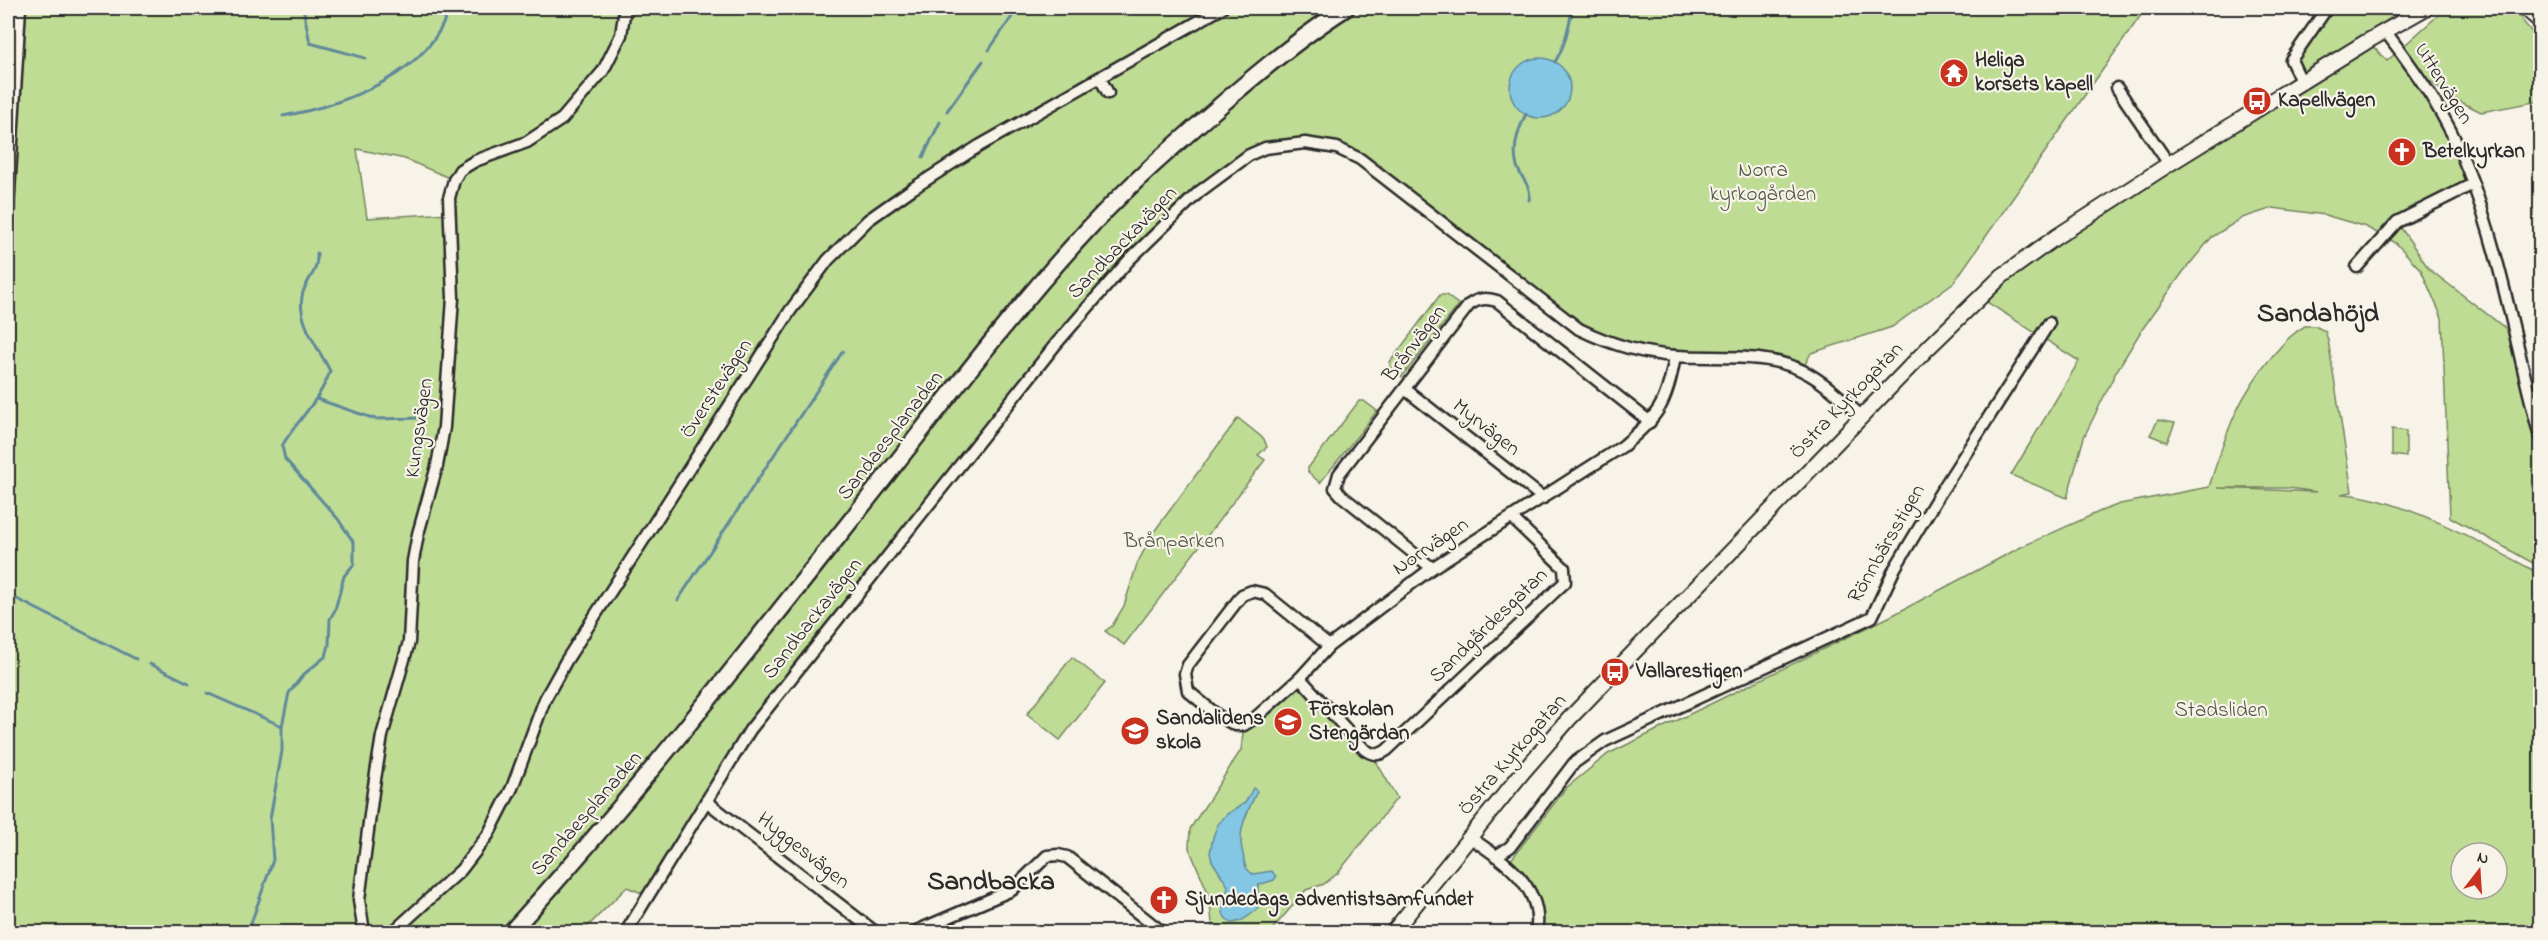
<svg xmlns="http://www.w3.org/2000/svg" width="2548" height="940" viewBox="0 0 2548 940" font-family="'Indie Flower',sans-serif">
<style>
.green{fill:#bfdc94;stroke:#758460;stroke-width:1.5;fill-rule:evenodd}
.water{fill:#83c7e4;stroke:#60899a;stroke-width:1.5}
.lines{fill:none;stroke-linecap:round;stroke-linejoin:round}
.stream{stroke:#60899a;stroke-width:3}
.minor-casing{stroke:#2b2b2b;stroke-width:15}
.tertiary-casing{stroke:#2b2b2b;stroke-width:18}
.secondary-casing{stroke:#2b2b2b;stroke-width:20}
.minor{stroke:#f7f3e8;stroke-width:10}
.tertiary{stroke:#f7f3e8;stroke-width:14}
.secondary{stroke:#f7f3e8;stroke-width:15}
.labels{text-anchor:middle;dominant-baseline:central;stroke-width:4.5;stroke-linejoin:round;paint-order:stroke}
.poi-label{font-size:21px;font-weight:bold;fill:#2b2b2b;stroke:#f7f3e8;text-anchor:start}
.street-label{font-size:21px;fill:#2b2b2b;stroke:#f7f3e8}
.park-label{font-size:21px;fill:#505745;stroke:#f7f3e8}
.district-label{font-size:27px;font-weight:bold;fill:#2b2b2b;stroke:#f7f3e8}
</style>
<rect width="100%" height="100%" fill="#f7f3e8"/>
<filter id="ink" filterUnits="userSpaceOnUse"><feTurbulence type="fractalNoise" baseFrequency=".0167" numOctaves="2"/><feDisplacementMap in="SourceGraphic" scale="12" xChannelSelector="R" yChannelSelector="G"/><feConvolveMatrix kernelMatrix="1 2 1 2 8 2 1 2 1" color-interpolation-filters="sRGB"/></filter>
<g filter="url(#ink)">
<g class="green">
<path d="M8,8H2146L1954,282L1892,327L1811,353L1802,370L1765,360L1698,356L1604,341L1359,159L1305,143L1249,155L1129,260L774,699L649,896L627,887L582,932H8ZM357,149L405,159L454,180L450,213L367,218Z"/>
<path d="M2327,8H2411L2394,16L2363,36L2387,61L2443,11L2452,8H2512L2540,42V101L2481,112L2449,96L2417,71L2473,184L2397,222L2429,269L2514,335L2540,437V567L2450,517L2442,318L2421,270L2396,243L2366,227L2325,215L2273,208L2242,218L2212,237L2183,272L2141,331L2116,372L2084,437L2067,498L2011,475L2079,361L1979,297L2002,276L2301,82L2291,60Z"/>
<path d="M1440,295H1446L1459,305L1402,377L1390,366V362Z"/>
<path d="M2305,326H2315L2325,331L2328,340L2352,492L2341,494C2399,496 2488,546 2540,574V932H1536L1538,909L1507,865L1566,788L1608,754L1893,615L2021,547L2101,511L2120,504L2209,487C2226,434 2236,399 2274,354C2284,343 2291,334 2305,326ZM2218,488H2289L2317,492ZM2461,853H2497V889H2461Z"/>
<path d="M1359,401H1364L1377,411L1320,483L1308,472V468Z"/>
<path d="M1238,418L1264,439L1267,447L1258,455L1265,460L1124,645L1105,631L1112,626L1124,606L1137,564L1153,533Z"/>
<path d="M2158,420L2175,423L2167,442L2150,435Z"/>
<path d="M2392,429L2406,431V457L2392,455Z"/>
<path d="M1072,657L1105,683L1060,740L1027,714Z"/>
<path d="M1300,678L1372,754L1397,798L1338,873L1324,884L1306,890L1270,932H1213L1209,895L1189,848L1190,829L1241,750L1244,725Z"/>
</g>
<g class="water">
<circle cx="1540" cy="88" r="30"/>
<path d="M1253,788L1257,791C1248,812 1236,830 1243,854C1245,864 1244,869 1253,874L1272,871L1276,877L1274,880L1258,885V908C1251,915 1240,923 1231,923C1215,912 1227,900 1228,886L1212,861L1210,853L1213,837L1218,824L1227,814L1245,803Z"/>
</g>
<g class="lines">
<g class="stream">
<path d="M303,8L310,43L365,58"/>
<path d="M989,50L1018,8"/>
<path d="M1555,62C1566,45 1568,26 1573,8"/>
<path d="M947,111L983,61"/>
<path d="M1526,114C1518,130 1511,151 1518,169C1523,181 1532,186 1529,200"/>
<path d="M283,116C343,105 431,74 449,8"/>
<path d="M923,157L940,122"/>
<path d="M317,399L375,419L421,418"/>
<path d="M9,595L136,659"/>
<path d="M678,600L843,351"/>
<path d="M150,664L189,683"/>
<path d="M207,693L282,726"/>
<path d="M248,932L273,860L270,819L282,751V726L289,693L303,675L326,656L329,645L330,619L335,610L344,576L354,564V543L338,519L285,459L282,446C297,420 320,401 330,371C319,348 295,320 303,292C309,275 318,273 317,253"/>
</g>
<g class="minor-casing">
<g id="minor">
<path d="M2385,31C2418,74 2448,117 2467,168C2501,254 2516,348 2540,437"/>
<path d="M1100,78L1108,93"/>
<path d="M2301,81L2291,60L2327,8"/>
<path d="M2117,88L2169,164"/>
<path d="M8,209L20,8"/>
<path d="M2357,267L2397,222L2473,184"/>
<path d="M1405,389L1543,498"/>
<path d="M1432,568L1342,496L1335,488L1339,474L1469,305C1479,298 1486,298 1497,301L1650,422"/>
<path d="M1329,646L1265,594L1252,591L1242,595L1188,665L1185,674L1188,691L1217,715L1235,725H1244L1255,718L1300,678L1329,646L1432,568L1623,446C1659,415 1667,404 1675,356"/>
<path d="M1300,678L1365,750C1374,755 1379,756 1387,750L1565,582L1564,568L1512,518"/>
<path d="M706,801L875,932"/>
<path d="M1469,837C1503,859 1545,888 1536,932"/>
<path d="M1496,856L1510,847L1574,763L1605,741L1872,617L1895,568L1937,498L2049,323"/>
<path d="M364,932L359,900L373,792L382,736L409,642L413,561L418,534L437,466L444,427L453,298L449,198L454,180L460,170L475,161L527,142L562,119L603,71L621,35L625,8"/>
<path d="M393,932L461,870L488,835L512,788L545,699L566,661L790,311L828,260L868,220L912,189L979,146L1222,8"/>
<path d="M626,932L750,730L1056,344L1129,260L1199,192L1249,155L1265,148L1305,143L1337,148L1360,159L1579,329C1610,344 1642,354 1676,356C1717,359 1765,352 1803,371C1825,382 1844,401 1861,416"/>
<path d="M914,932L1012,890L1047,856L1058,855L1067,857L1162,932"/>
</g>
</g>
<g class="tertiary-casing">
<g id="tertiary">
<path d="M2525,8L2540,21"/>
<path d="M1393,932L1522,773L1569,719L1928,348L2002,276L2056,237L2169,164L2366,42L2426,8"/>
</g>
</g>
<g class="secondary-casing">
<path id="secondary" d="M511,932C642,788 761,634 882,481C949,396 1015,308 1089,228C1130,184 1176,144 1222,104C1261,70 1302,36 1346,8"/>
</g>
<use href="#minor" class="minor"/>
<use href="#tertiary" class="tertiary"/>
<use href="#secondary" class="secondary"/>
</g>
</g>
<defs>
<g id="temple-disc" transform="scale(1.5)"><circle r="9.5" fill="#c8321e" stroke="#f7f3e8"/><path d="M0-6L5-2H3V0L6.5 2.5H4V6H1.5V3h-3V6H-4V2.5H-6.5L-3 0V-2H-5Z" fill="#fff"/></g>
<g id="bus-disc" transform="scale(1.5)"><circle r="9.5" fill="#c8321e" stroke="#f7f3e8"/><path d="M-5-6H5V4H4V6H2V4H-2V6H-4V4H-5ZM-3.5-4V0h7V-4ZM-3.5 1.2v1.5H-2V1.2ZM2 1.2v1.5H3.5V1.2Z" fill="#fff"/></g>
<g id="church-disc" transform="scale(1.5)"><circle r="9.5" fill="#c8321e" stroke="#f7f3e8"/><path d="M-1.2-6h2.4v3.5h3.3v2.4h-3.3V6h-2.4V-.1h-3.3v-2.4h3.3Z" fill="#fff"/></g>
<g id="school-disc" transform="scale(1.5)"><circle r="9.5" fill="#c8321e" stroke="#f7f3e8"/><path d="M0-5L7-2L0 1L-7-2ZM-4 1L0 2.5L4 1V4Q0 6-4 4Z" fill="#fff"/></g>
</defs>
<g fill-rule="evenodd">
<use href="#temple-disc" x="1954" y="73"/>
<use href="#bus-disc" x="2257" y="101"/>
<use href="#church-disc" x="2402" y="152"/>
<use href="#bus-disc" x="1615" y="672"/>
<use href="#school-disc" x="1288" y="722"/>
<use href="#school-disc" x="1135" y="731"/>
<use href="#church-disc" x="1164" y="900"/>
</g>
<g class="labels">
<g class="poi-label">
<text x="1975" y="61">Heliga<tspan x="1975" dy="24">korsets kapell</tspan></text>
<text x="2278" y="101">Kapellvägen</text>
<text x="2423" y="152">Betelkyrkan</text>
<text x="1636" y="672">Vallarestigen</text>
<text x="1309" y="710">Förskolan<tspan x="1309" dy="24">Stengärdan</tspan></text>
<text x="1156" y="719">Sandalidens<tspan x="1156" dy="24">skola</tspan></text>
<text x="1185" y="900">Sjundedags adventistsamfundet</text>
</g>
<g class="street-label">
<text transform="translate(2443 84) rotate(58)">Uttervägen</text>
<text transform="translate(1123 243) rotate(-46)">Sandbackavägen</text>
<text transform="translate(1415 344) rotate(-53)">Brånvägen</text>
<text transform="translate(717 389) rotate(-57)">Överstevägen</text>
<text transform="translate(1847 401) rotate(-46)">Östra Kyrkogatan</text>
<text transform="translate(420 428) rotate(-82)">Kungsvägen</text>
<text transform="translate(1486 428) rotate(38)">Myrvägen</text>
<text transform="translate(891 436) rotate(-52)">Sandaesplanaden</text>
<text transform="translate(1887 544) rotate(-60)">Rönnbärsstigen</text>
<text transform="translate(1431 547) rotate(-34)">Norrvägen</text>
<text transform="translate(813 619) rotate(-52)">Sandbackavägen</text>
<text transform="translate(1489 626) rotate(-44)">Sandgärdesgatan</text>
<text transform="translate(1513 755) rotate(-49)">Östra Kyrkogatan</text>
<text transform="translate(587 814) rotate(-49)">Sandaesplanaden</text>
<text transform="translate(803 851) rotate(38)">Hyggesvägen</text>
</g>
<g class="park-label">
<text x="1763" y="171">Norra<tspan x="1763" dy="24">kyrkogården</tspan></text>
<text x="1174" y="542">Brånparken</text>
<text x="2221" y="711">Stadsliden</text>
</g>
<g class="district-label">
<text x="2318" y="314">Sandahöjd</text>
<text x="991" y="882">Sandbacka</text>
</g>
</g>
<rect width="2548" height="940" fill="none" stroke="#f7f3e8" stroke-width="30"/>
<rect x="15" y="15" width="2518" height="910" fill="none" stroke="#2b2b2b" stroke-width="2" filter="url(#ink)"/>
<g transform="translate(2479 871) rotate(17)"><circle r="28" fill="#f7f3e8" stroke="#a5a39c" stroke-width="1.5"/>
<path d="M0-4.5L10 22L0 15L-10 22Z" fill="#c8321e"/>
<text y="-9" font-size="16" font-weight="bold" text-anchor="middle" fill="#2b2b2b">N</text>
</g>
</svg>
